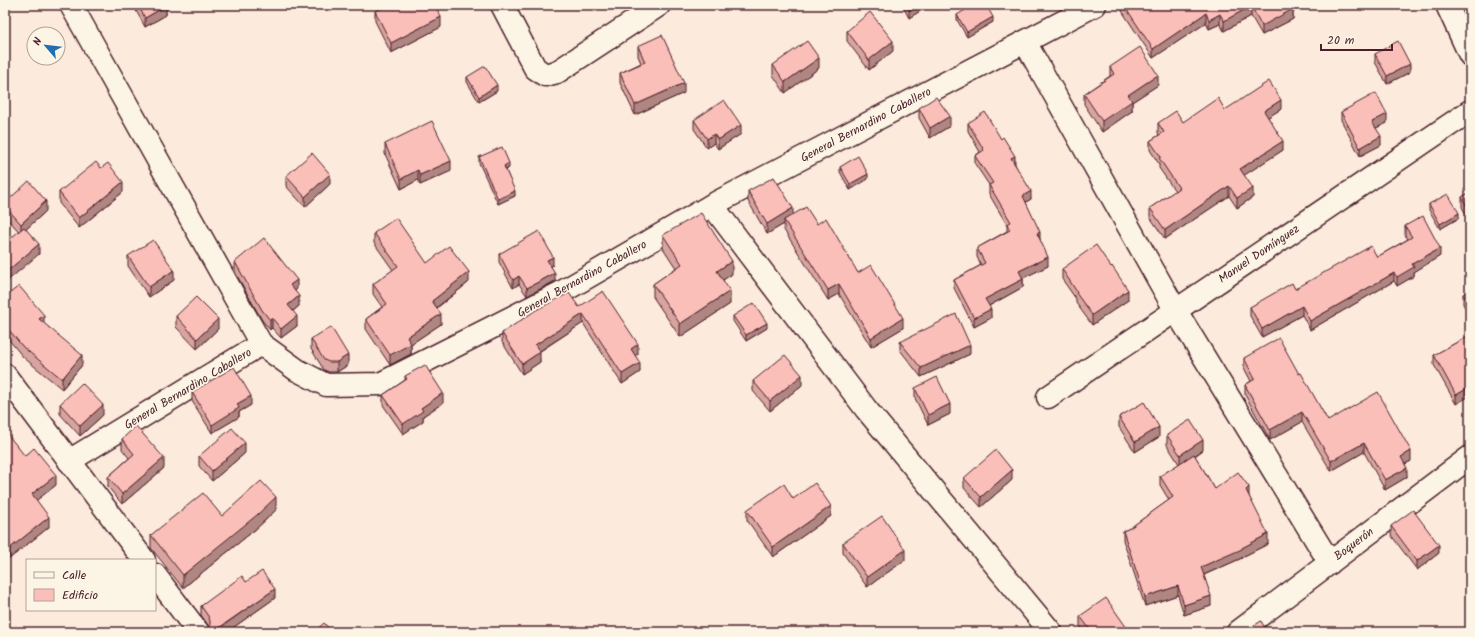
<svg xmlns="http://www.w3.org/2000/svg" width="1475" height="637" viewBox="0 0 1475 637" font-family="Kalam,sans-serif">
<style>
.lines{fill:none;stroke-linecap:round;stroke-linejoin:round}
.street-casing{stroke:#4a1f2b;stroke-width:25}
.street{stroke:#fcf5e5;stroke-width:22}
.wall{fill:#d8a49f;stroke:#4a1f2b}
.shaded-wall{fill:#b08682;stroke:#4a1f2b}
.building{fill:#fbbfb9;stroke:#4a1f2b}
.labels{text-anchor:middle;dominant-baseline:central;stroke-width:3.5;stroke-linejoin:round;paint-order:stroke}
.street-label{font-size:12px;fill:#4a1f2b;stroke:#fcf5e5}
</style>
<rect width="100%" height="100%" fill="#fceadc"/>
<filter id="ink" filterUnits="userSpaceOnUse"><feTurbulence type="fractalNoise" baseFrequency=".025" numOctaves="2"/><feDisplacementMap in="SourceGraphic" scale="8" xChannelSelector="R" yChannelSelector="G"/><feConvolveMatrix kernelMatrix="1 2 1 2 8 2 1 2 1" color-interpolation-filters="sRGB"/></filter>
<g filter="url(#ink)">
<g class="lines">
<g class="street-casing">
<g id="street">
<path d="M71,5L261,344L297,370L326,385L380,384L560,293L712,205L1095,5"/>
<path d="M502,5L535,68L545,75L557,72L659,5"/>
<path d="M1447,5L1470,55"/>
<path d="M1025,42L1176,311L1330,563"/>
<path d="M712,205L866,409L1051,632"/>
<path d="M5,375L144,560"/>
<path d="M1048,397L1470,111"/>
<path d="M69,461L261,344"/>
<path d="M155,575L198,632"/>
<path d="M1238,632L1470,457"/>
</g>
</g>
<use href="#street" class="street"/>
</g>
<g class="wall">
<path d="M133,5H166V15L145,27Z"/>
<path d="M902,5H925V8L909,18Z"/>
<path d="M1122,5H1305L1293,12V19L1262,35L1251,16L1224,31L1220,24L1209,29L1206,23L1153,58L1122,11Z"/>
<path d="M375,11L441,27L391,53L375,21Z"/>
<path d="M957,15L993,22L967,37L957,20Z"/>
<path d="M847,31L893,51L869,70L847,41Z"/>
<path d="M638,46L684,93L635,115L620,83V73L641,63L638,56Z"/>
<path d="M1375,54L1410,72L1387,84L1375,62Z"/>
<path d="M773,65L819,68L785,93L773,75Z"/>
<path d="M1110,67L1158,85L1132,102V111L1102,132L1084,104V94L1110,76Z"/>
<path d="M467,77L497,91L479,102L467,82Z"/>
<path d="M919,108L950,126L930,138L919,118Z"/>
<path d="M1281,109L1268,117L1283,150L1244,175L1253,197L1237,208L1229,196L1165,239L1150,217V208L1175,191L1159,168V164L1150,150V141L1159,135L1158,133V123L1183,122L1225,110Z"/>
<path d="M1341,112L1387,123L1376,128L1381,145L1360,156L1341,120Z"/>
<path d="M694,120L741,134L718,149L714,143L707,148L694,129Z"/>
<path d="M968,123L1015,164L1031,199L1026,202L1040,240L1048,266L1023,278V287L989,306L991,318L974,327L954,288V280L981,265L977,257V248L1007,231V225L989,194V185L975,164V156L980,152L968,131Z"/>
<path d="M385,144L451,171L420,185L418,180L401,189L385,154Z"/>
<path d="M479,157L509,168L506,170L515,196L498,204L479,163Z"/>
<path d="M840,167L868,179L850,190L840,172Z"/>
<path d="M101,168L123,192L79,228L59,203V192Z"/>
<path d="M286,176L330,184L305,207L286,186Z"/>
<path d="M748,191L793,215L817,224L858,273L903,328L871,347L839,294L828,300L784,230V224L767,234L748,201Z"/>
<path d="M1470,192V222L1462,207V197Z"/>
<path d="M5,203L46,211L26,229L39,254L5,216Z"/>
<path d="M1429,204L1459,218L1440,229L1429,210Z"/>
<path d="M1405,226L1440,256L1414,272V276L1397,286L1394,281L1310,330L1302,315L1262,337L1250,316V307L1295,289L1377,257L1408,239L1405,235Z"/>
<path d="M374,233L427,263L469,282L437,308L441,324L411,344V354L390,365L366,329V319L382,307L373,294V284L393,270L374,243Z"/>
<path d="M663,235L732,274L723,280L730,304L680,337L653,297V284L676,268L663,248Z"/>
<path d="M499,254L553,265L551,266L555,281L527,296L519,284L513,288L499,262Z"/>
<path d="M128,256L174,280L149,297L128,266Z"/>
<path d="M235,262L297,289L295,291L299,306L293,311L297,326L281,338L272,328L270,330L262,320L235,272Z"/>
<path d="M1062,269L1128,300L1092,325L1076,303V299L1062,279Z"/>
<path d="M1470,291V316L1463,304V294Z"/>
<path d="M5,297L44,323L82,365L62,389L23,357L5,335Z"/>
<path d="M579,307L638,354L635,355L640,372L622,384L583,323L539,352L540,362L522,374L502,342V333Z"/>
<path d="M176,316L218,329L197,349L176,327Z"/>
<path d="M733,316L767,328L746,341L733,321Z"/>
<path d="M1470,335L1456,404L1434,365V355Z"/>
<path d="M311,339L348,365L337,372H329L324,370L311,349Z"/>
<path d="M900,342L970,354L921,377L900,350Z"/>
<path d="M1244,358L1299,374L1328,421L1411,461L1405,464L1407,477L1385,490L1364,452L1331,471L1302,422L1270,440L1245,395V385L1251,381L1244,368Z"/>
<path d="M405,376L443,403L423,416V421L403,434L383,405V395L405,380Z"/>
<path d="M753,381L802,385L770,411L753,391Z"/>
<path d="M915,388L950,414L928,425L915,398Z"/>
<path d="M192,392L251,405L239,412V417L212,433L192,401Z"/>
<path d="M60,404L103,415L80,436L60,414Z"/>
<path d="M1119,417L1159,437L1135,452L1119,427Z"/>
<path d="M1167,435L1203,450L1195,456L1215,489L1249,496L1268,544L1242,557V558L1204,575L1211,606L1184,615L1178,595L1145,606L1123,540V531L1130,528L1169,500L1160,485V476L1179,464L1167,445Z"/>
<path d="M5,437L56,485L36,500L49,527L9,559L5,554Z"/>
<path d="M122,439L164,468L122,504L108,487V477L129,458L122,449Z"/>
<path d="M245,453L212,481L199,466V456Z"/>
<path d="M964,478L1012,480L981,507L964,488Z"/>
<path d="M793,499L831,516L773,557L747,520V510Z"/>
<path d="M276,510L257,528L183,588L151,548V535L222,516Z"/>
<path d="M1391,526L1439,553L1417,570L1391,535Z"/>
<path d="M843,543L905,560L867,587L843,553Z"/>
<path d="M246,582L275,598L227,632H210V629L208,625L201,615V606Z"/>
<path d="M1080,616L1129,632H1085L1080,626Z"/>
</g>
<g class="shaded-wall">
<path d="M917,5H925V8L909,18V10Z"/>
<path d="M1290,5H1305L1293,12V19L1262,35V26Z"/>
<path d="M166,6V15L145,27V18Z"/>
<path d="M1251,6V16L1224,31V21Z"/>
<path d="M1206,13V23L1153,58V49Z"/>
<path d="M1220,14V24L1209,29V20Z"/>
<path d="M441,17V27L391,53V43Z"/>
<path d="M993,17V22L967,37V32Z"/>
<path d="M893,41V51L869,70V60Z"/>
<path d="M819,58V68L785,93V82Z"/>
<path d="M1410,64V72L1387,84V76Z"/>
<path d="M1158,75V85L1132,102V111L1102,132V121L1128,95Z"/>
<path d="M684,83V93L635,115V105Z"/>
<path d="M497,85V91L479,102V97Z"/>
<path d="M1281,100V109L1264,120V111Z"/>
<path d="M1387,114V123L1372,130V122Z"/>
<path d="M950,116V126L930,138V128Z"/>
<path d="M741,125V134L718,149V140Z"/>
<path d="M714,134V143L707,148V139Z"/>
<path d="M1381,136V145L1360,156V148Z"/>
<path d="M1283,141V150L1240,178V169Z"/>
<path d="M1015,156V164L1011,158Z"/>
<path d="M451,161V171L420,185V175Z"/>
<path d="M509,163V168L504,171V166Z"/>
<path d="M418,170V180L401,189V179Z"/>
<path d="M330,174V184L305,207V197Z"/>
<path d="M868,174V179L850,190V184Z"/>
<path d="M123,182V192L79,228V218Z"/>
<path d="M1229,186V196L1165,239V230Z"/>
<path d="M1253,188V197L1237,208V198Z"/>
<path d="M515,191V196L498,204V199Z"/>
<path d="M1031,191V199L1023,204V196Z"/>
<path d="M46,201V211L21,234V224Z"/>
<path d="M793,208V218L784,220V224L767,234V224Z"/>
<path d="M1459,213V218L1440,229V224Z"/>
<path d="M1040,232V240L1037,233Z"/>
<path d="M39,244V254L5,283V273Z"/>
<path d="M1440,248V256L1414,272V276L1397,286V277L1412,264Z"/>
<path d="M553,257V265L547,269V260Z"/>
<path d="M1048,257V266L1019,280V271Z"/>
<path d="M732,261V274L717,284V271Z"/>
<path d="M174,270V280L149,297V287Z"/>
<path d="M469,272V282L432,311V301Z"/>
<path d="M555,273V281L527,296V288Z"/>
<path d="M1394,273V281L1310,330V321Z"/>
<path d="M519,276V284L513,288V280Z"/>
<path d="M1023,279V287L985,308V299Z"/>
<path d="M297,280V289L290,295V285Z"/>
<path d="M839,284V294L828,300V290Z"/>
<path d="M1128,290V300L1092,325V315Z"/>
<path d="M730,291V304L680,337V324Z"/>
<path d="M299,296V306L288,315V305Z"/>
<path d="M1302,306V315L1262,337V329Z"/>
<path d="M991,309V318L974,327V318Z"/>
<path d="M441,314V324L411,344V354L390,365V355L407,337Z"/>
<path d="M583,314V323L535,354V345Z"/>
<path d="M44,315V325L39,319Z"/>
<path d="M297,316V326L281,338V329Z"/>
<path d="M272,318V328L270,330V320Z"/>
<path d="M903,318V328L871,347V338Z"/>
<path d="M218,319V329L197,349V339Z"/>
<path d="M767,323V328L746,341V335Z"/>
<path d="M638,344V354L631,358V349Z"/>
<path d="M970,345V354L921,377V368Z"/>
<path d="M540,352V362L522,374V364Z"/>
<path d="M82,355V365L62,389V379Z"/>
<path d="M348,355V365L337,372V362Z"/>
<path d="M640,363V372L622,384V374Z"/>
<path d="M802,375V385L770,411V401Z"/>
<path d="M1470,387V396L1456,404V395Z"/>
<path d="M443,393V403L423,416V421L403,434V424L421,408Z"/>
<path d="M251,396V405L239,412V417L212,433V425L237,404Z"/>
<path d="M950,404V414L928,425V415Z"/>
<path d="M103,405V415L80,436V426Z"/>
<path d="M1302,412V422L1270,440V430Z"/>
<path d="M1159,427V437L1135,452V442Z"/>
<path d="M1203,440V450L1180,465V455Z"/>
<path d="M245,443V453L212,481V471Z"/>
<path d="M1364,443V452L1331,471V461Z"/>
<path d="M1411,451V461L1401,466V457Z"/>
<path d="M164,458V468L122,504V494Z"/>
<path d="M1407,468V477L1385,490V480Z"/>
<path d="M1012,470V480L981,507V497Z"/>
<path d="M56,475V485L32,504V494Z"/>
<path d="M1249,487V497L1246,490Z"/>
<path d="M276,497V510L257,528L183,588V575Z"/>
<path d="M831,506V516L773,557V547Z"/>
<path d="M49,517V527L9,559V549Z"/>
<path d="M1268,534V544L1242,557V558L1201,576V567L1242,548Z"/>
<path d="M1439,545V553L1417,570V561Z"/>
<path d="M905,550V560L867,587V577Z"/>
<path d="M1178,586V595L1145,606V597Z"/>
<path d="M275,589V598L227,632H214Z"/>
<path d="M1211,596V606L1184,615V605Z"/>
</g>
<g class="building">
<path d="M138,5H166V6L145,18Z"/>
<path d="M388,5H435L441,17L391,43L375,11Z"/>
<path d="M906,5H917L909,10Z"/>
<path d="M973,5H986L993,17L967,32L957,15Z"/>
<path d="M1124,5H1291L1293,9L1262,26L1251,6L1224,21L1220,14L1209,20L1206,13L1153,49Z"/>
<path d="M870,12L893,41L869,60L847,31Z"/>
<path d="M662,35L684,83L635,105L620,73L645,62L638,46Z"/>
<path d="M807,41L819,58L785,82L773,65Z"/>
<path d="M1398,41L1410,64L1387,76L1375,54Z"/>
<path d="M1140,47L1158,75L1128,95L1132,101L1102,121L1084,94L1114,74L1110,67Z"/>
<path d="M485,66L497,85L479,97L467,77Z"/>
<path d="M1269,81L1281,100L1264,111L1283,141L1240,169L1253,188L1237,198L1229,186L1165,230L1150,208L1179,188L1159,158L1161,157L1150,141L1164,132L1158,123L1176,111L1183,122L1218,98L1225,110Z"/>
<path d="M1376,93L1387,114L1372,122L1381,136L1360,148L1341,112Z"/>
<path d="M936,97L950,116L930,128L919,108Z"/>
<path d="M724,100L741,125L718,140L714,134L707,139L694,120Z"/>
<path d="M985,112L1001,139L1003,137L1015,156L1011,158L1031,191L1023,196L1040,232L1037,233L1048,257L1019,271L1023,279L985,299L991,309L974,318L954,280L985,263L977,248L1010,230L1007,224L1011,222L989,185L993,183L975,156L984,150L968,123Z"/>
<path d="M432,121L451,161L420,175L418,170L401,179L385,144Z"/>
<path d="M502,147L509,163L504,166L515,191L498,199L479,157Z"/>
<path d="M312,153L330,174L305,197L286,176Z"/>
<path d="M858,156L868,174L850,184L840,167Z"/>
<path d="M96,162L101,168L108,163L123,182L79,218L59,192Z"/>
<path d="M774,177L793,208L767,224L748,191Z"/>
<path d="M29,181L46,201L21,224L5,206V203Z"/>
<path d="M1470,192V212L1462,197Z"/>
<path d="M1448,194L1459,213L1440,224L1429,204Z"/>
<path d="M806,207L817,224L826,218L858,273L871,265L903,318L871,338L839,284L828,290L784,220Z"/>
<path d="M701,213L732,261L717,271L730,291L680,324L653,284L682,264L663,235Z"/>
<path d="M1423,216L1440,248L1412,264L1414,267L1397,277L1394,273L1310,321L1302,306L1262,329L1250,307L1292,283L1295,289L1371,246L1377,257L1412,237L1405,226Z"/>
<path d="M396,218L427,263L449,246L469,272L432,301L441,314L407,337L411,344L390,355L366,319L387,304L373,284L398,266L374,233Z"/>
<path d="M24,227L39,244L5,273V243Z"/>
<path d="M539,231L553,257L547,260L555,273L527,288L519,276L513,280L499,254Z"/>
<path d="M264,238L297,280L290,285L299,296L288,305L297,316L281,329L272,318L270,320L262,310L235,262Z"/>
<path d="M153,240L174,270L149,287L128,256Z"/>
<path d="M1096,245L1111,267L1112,266L1128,290L1092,315L1076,293L1077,292L1062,269Z"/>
<path d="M19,286L44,315L39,319L82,355L62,379L23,347L5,325V297Z"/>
<path d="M603,291L638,344L631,349L640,363L622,374L583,314L535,345L540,352L522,364L502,333L536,310L569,293L579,307Z"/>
<path d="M1470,291V306L1463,294Z"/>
<path d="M196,297L218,319L197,339L176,316Z"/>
<path d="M754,303L767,323L746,335L733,316Z"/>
<path d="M956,314L970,345L921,368L900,342Z"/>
<path d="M331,327L348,355L337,362H329L324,360L311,339Z"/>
<path d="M1470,335V387L1456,395L1434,355Z"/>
<path d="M1279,338L1299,374L1301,373L1328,421L1378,392L1411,451L1401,457L1407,468L1385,480L1364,443L1331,461L1302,412L1270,430L1245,385L1255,379L1244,358Z"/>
<path d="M785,355L802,375L770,401L753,381Z"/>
<path d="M425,365L443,393L421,408L423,411L403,424L383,395L407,379L405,376Z"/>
<path d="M234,367L251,396L237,404L239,408L212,425L192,392Z"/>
<path d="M937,377L950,404L928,415L915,388Z"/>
<path d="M82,383L103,405L80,426L60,404Z"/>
<path d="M1144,402L1159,427L1135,442L1119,417Z"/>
<path d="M1190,420L1203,440L1180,455L1167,435Z"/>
<path d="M136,426L164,458L122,494L108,477L134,454L122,439Z"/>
<path d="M232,428L245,443L212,471L199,456Z"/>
<path d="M8,435L25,456L34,448L56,475L32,494L49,517L9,549L5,544V515L9,513L5,508V437Z"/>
<path d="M996,450L1012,470L981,497L964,478Z"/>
<path d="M1194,454L1215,489L1238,472L1249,487L1246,490L1268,534L1242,548V549L1201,567L1211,596L1184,605L1178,586L1145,597L1123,531L1130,528L1173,497L1160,476Z"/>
<path d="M261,481L276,497L257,515L183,575L151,535L203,493L222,516Z"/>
<path d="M815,483L831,506L773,547L747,510L784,484L793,499Z"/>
<path d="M1413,510L1439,545L1417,561L1391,526Z"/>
<path d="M882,516L905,550L867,577L843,543Z"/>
<path d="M262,571L275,589L213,632L210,627V621L208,616L201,606L242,576L246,582Z"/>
<path d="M1106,598L1129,631L1128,632H1092L1080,616Z"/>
<path d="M1261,621L1267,632H1245Z"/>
<path d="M324,623L332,632H314Z"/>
</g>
</g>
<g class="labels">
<g class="street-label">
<text transform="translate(866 125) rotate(-28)">General Bernardino Caballero</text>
<text transform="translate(1259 254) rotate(-34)">Manuel Domínguez</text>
<text transform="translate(582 279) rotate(-29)">General Bernardino Caballero</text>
<text transform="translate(188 389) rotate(-31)">General Bernardino Caballero</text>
<text transform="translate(1354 544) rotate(-37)">Boquerón</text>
</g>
</g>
<rect width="1475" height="637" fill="none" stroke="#fcf5e5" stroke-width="20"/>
<rect x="10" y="10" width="1455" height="617" fill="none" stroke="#4a1f2b" stroke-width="1.5" filter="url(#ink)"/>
<rect x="26" y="559" width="130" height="52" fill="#fcf5e5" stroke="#b59f9b"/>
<rect x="34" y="572" width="20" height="6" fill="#fcf5e5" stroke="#b59f9b"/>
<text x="62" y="579" font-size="12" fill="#4a1f2b">Calle</text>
<rect x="34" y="589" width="20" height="12" fill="#fbbfb9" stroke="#b59f9b"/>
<text x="62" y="599" font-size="12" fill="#4a1f2b">Edificio</text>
<g transform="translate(46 46) rotate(298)"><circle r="19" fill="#fcf5e5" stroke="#b59f9b"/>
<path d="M0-3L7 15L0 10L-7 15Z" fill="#1f6fb2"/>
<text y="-6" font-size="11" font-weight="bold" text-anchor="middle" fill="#4a1f2b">N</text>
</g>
<path d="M1321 44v6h71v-6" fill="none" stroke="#4a1f2b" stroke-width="2"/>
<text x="1327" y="44" font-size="12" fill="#4a1f2b" stroke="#fcf5e5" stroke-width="3" paint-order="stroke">20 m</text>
</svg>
